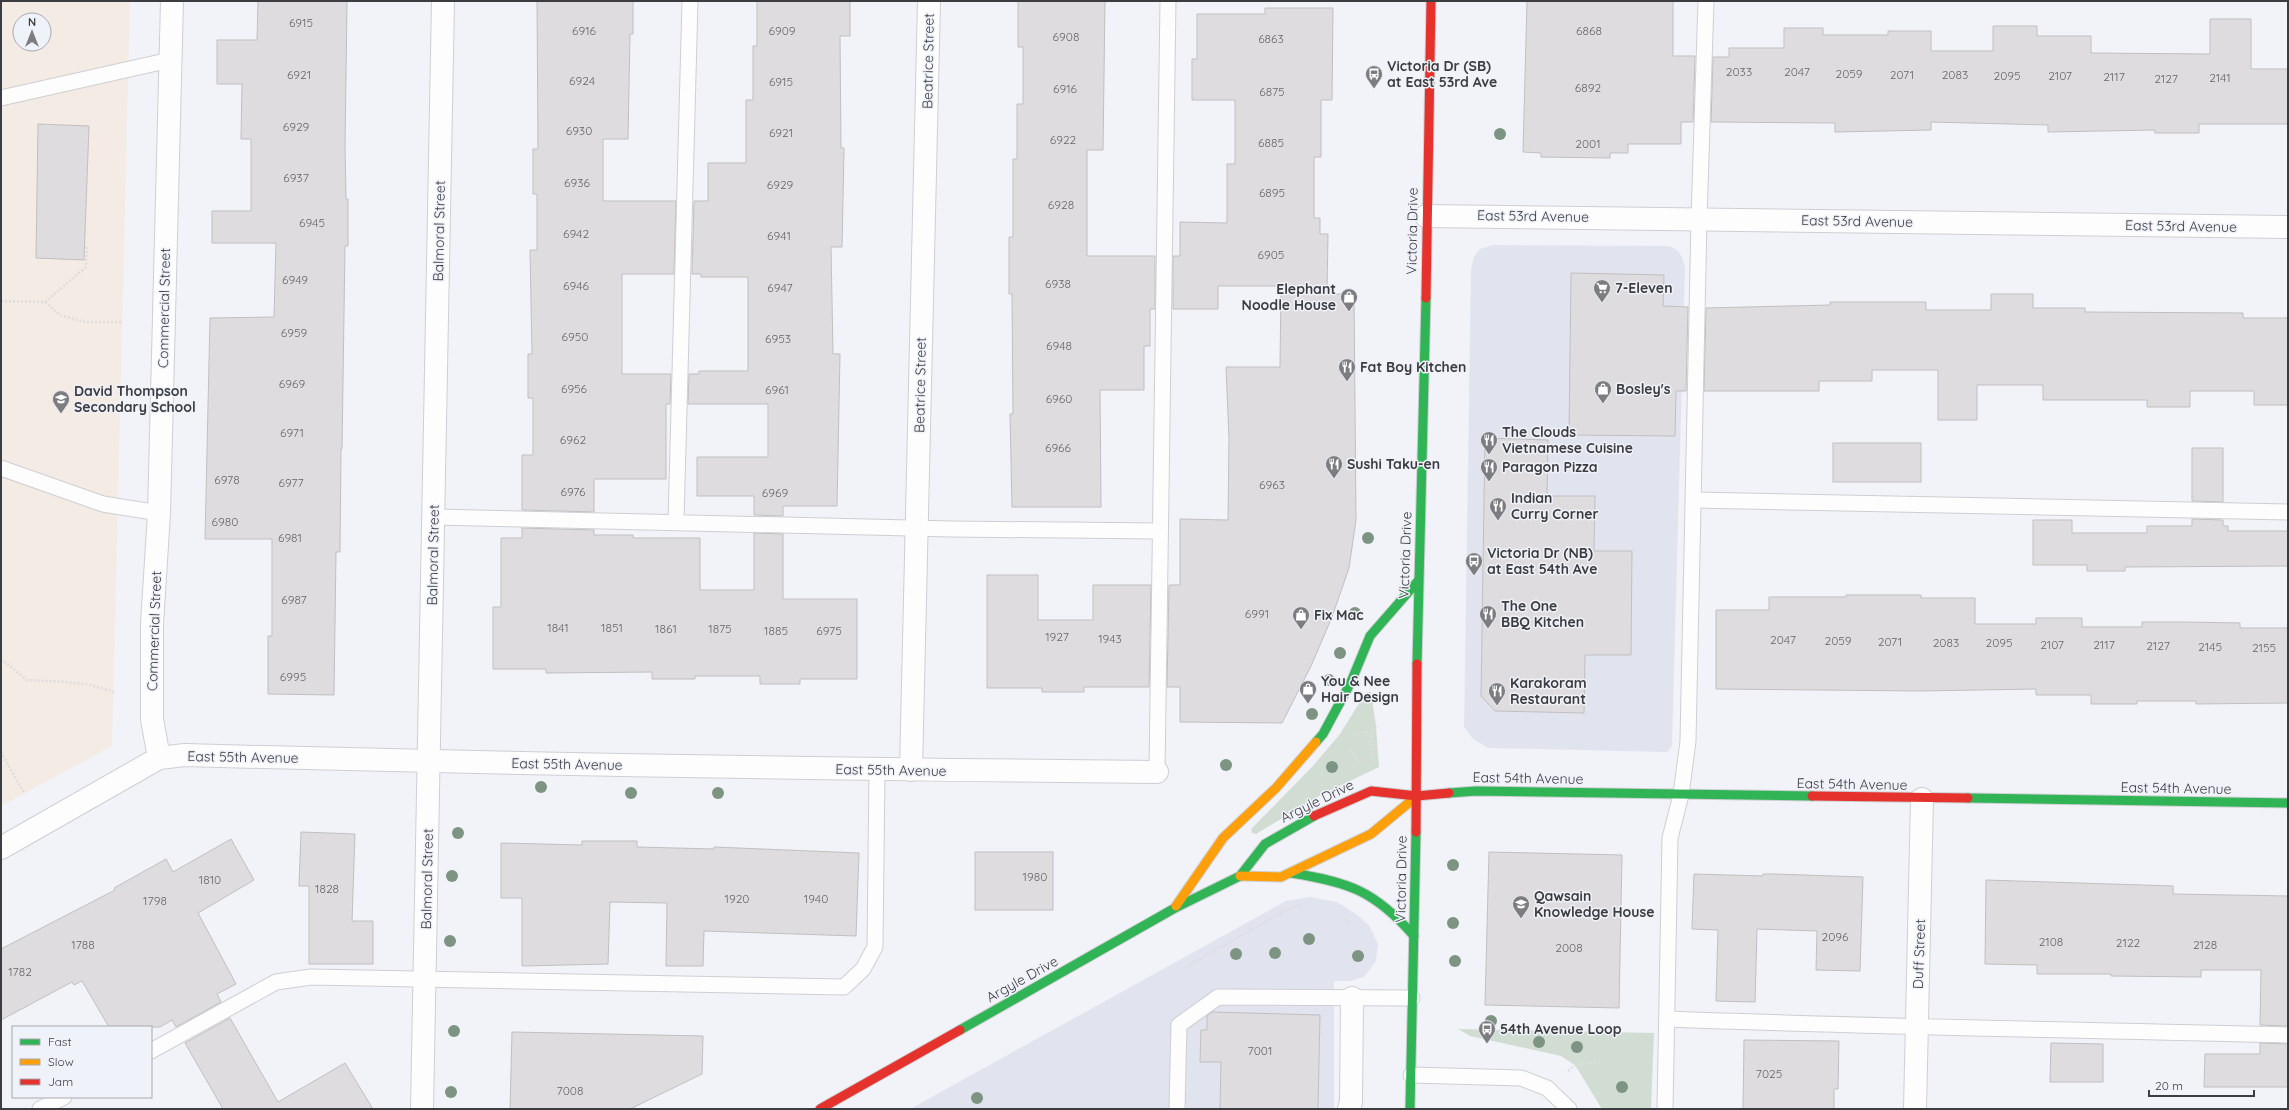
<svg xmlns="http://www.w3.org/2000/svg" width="2289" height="1110" viewBox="0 0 2289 1110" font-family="Quicksand,sans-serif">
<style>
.built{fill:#e1e4ee}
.education{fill:#f4ebe4;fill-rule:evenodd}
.green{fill:#d1ddd3}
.building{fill:#dedcde;stroke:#c0bfc1}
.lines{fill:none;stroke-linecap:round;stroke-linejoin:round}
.lane-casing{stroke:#cecfd3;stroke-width:17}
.street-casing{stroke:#cecfd3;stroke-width:24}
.fast-casing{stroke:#cecfd3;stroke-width:11}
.slow-casing{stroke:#cecfd3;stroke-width:11}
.jam-casing{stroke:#cecfd3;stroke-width:11}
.path{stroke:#ddddde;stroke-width:2.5;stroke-dasharray:2 2;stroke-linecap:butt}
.lane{stroke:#fdfdfe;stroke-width:15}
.street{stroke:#fdfdfe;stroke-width:22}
.fast{stroke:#30b455;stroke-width:9}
.slow{stroke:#ff9f0a;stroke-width:9}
.jam{stroke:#e5322d;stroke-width:9}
.tree{fill:#7e9483}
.labels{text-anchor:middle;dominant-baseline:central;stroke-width:3;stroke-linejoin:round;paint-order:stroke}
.number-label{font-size:12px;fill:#67676a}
.street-label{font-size:14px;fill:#3c3d40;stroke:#f0f2fa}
.poi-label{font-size:14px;font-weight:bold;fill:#3c3d40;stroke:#f0f2fa;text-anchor:start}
</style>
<rect width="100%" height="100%" fill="#f2f3f8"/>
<g class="built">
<path d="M1492,245L1670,246L1678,251L1682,257L1685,267L1672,746L1667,752L1488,748L1472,738L1464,727L1471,269L1474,257L1480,249Z"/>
<path d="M1310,897L1337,902L1356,914L1369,925L1378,944L1376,961L1364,977L1350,981H1334V1109H910L1277,906L1286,901Z"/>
</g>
<path class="education" d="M1,1H130L112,746L1,806ZM20,20H44V44H20Z"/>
<g class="green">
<path d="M1366,692H1371L1376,726L1379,767L1319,796L1256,834L1252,833L1251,829L1312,767L1340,734Z"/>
<path d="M1458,1029L1654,1033L1651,1109H1602L1575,1065L1561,1056L1470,1036Z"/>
</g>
<g class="building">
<path d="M258,1H347L345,146L346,199H348V246H345L342,449H341L340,552H336L334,695L268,694V636H272V539H205L210,318L274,317L276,243H212V211H251V139H241L242,84H217V40H257Z"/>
<path d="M537,1H633V34H630L628,139H603V201H676L674,274H622V374H671L670,404H666V479H594V512L522,510V455H533V398H528V354H532L530,250H537V194H533V149H538Z"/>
<path d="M757,1H850V36H840L841,148H844L842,247H831L833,354H840L837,506H783V516L754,515V496H697V457H768V404H688L689,374H699V371H748V277H701V274H692L694,201H708V163H746V100H753V46H757Z"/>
<path d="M1018,1H1105L1103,150H1087V256H1155V309H1150V346H1144V390H1100L1101,507H1012L1010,414H1013L1012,294H1009V237H1013V159H1017V104H1023V47H1018Z"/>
<path d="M1527,1H1673V56H1695L1693,122H1681V144H1628V153H1610V158L1541,157V153L1523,152Z"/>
<path d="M1265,8H1333L1332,100H1321V157H1314V218H1320V234H1328L1327,294H1354L1356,520L1349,568L1332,617L1311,666L1282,723L1180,722V687H1167L1169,585H1180V519L1228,520L1229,438L1226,367H1280L1281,286H1218V309H1173V256H1180V222L1227,223V164H1235V100H1192V59H1197V14H1265Z"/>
<path d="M2210,19H2251V69H2288V124H2199V133H2155V130L2048,132V125L1931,122V130L1835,132V123L1711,122L1713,57H1729V48H1784V28H1823V35H1888V31H1931V51H1993V26H2037V36H2091V53L2210,54Z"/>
<path d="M38,124L89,126L84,260L36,258Z"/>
<path d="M1571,273L1664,275L1663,306L1688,307L1686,391H1676L1675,436L1569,435Z"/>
<path d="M1991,294H2033V308H2085V312L2243,313V318H2288V405H2254V391H2190V407H2147V400H2043V385H1977V420H1938V370H1872V381H1819V391H1704L1706,308L1830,305V302H1926V310H1991Z"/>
<path d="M1485,438L1548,440L1547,496H1595L1594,551H1632L1631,655H1585L1584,713L1495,711L1481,696Z"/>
<rect x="1833" y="443" width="88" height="39"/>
<path d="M2192,448H2223V502L2192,501Z"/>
<path d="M2192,519L2223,520V526H2228V531H2288V566L2125,567V571H2087V565H2033V520H2072V533H2147V526H2192Z"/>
<path d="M522,528L594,530V535H633V538H700V590H754V533L783,534V599H857V679H800V684H760V676H695V679H652V672L546,673V669H493V607H501V538H522Z"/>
<path d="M987,575H1038V620H1093V585H1151L1149,687H1084V692H1042V688H987Z"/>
<path d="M1846,595H1921V598H1975V624H2036V618H2082V627H2142V622H2187L2240,623V628H2288V703L2196,704V701H2137V704H2091V695H2036V689L1921,691L1716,689V610H1769V597H1846Z"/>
<path d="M301,832L355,834L352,921H373V964H309V886H299Z"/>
<path d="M231,839L254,880L198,913L236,984L217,994L221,1002L176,1027L172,1020L160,1027H109L82,981L74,985L72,982L1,1020V949L115,890L114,888L166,859L173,872Z"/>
<path d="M582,841H637V847L714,849V847L859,853L856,936L704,931L703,966H666L667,903L610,902L608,964L522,966V898H501V843L582,845Z"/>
<rect x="975" y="852" width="78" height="58"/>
<path d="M1489,852L1622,855L1619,1008L1485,1005Z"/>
<path d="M1694,874L1763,876V874H1775L1863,877L1860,971L1816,970L1817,931L1757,929L1755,1002L1716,1001L1718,930L1692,929Z"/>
<path d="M1986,880L2173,886V894L2288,896V1026L2260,1025L2261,970H2201V977L2111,976V974H2037V965L1985,964Z"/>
<path d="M1212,1012L1320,1015L1318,1109H1220L1221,1062H1200L1201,1030H1207V1016Z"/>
<path d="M230,1018L278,1102L345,1063L373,1109H223L185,1043Z"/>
<path d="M512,1032L703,1036L702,1074L630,1109H510Z"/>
<path d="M1744,1040L1839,1041L1838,1089H1834V1109H1743Z"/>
<path d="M2051,1043L2103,1044V1082H2050Z"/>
<path d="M2260,1043L2288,1044V1087H2204L2205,1054H2260Z"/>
</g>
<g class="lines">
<g class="lane-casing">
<g id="lane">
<path d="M1,98L170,60"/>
<path d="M1,468L103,504L159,513"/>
<path d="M1694,500L2288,512"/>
<path d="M434,517L952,529L1159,531"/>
<path d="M676,521L690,1"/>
<path d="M1157,772L1168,1"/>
<path d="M1668,1019C1874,1027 2081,1030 2288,1035"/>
<path d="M151,1051L276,982L311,977L844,987L863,969L875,947L877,770"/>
<path d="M1411,1075L1521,1078L1547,1088L1569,1109"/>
<path d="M40,1109L64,1097"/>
<path d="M1177,1109L1179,1025L1218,997L1412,998"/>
<path d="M1665,1109L1670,838L1681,795L1688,741L1699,219L1706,1"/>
</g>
</g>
<g class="street-casing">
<g id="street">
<path d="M1426,216L2288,227"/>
<path d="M159,758L152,719V624L159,513L172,1"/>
<path d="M911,770L929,1"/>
<path d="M1,848L159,758L185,755C509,764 833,769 1157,772"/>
<path d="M422,1109L443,1"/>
<path d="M1349,1109L1351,1102L1352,998"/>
<path d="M1915,1109L1922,799"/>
</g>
</g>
<g class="fast-casing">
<g id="fast">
<path d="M1417,664L1426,298"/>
<path d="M1316,742L1323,734L1351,682L1370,636L1418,581"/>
<path d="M1449,793L1476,791L1812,796"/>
<path d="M1968,798L2288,803"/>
<path d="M1291,873C1349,882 1375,891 1414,936"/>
<path d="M960,1030L1175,908L1240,876L1265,844L1314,816"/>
<path d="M1410,1109L1416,832"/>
</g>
</g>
<g class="slow-casing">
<g id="slow">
<path d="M1240,876L1281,877L1371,834L1417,796"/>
<path d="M1176,906L1223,838L1276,788L1316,742"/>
</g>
</g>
<g class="jam-casing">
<g id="jam">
<path d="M1426,298L1431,1"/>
<path d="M1812,796L1968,798"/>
<path d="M1314,816L1371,791L1417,796L1449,793"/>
<path d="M1416,832L1417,664"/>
<path d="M820,1109L960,1030"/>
</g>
</g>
<g class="path">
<path d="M1,301L45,302L86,267L87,246"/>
<path d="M45,302L60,315L85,322H123"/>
<path d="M1,659L27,680L66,682L91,685L114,692"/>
<path d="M1371,732L1373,762"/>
<path d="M1358,733L1371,732L1376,726"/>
<path d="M1350,748L1360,764"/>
<path d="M1,752L24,793"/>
<path d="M1345,919L1351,924"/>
<path d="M1186,967L1282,912L1300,905"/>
<path d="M1568,1071L1575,1065L1599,1062"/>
</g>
<use href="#lane" class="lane"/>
<use href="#street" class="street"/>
<use href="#fast" class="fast"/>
<use href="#slow" class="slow"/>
<use href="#jam" class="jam"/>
</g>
<g class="tree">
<circle cx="1500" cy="134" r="6"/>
<circle cx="1368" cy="538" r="6"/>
<circle cx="1355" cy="613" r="6"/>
<circle cx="1340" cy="653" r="6"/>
<circle cx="1329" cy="680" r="6"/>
<circle cx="1312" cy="714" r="6"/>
<circle cx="1226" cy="765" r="6"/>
<circle cx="1332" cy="767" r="6"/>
<circle cx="541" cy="787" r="6"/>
<circle cx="631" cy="793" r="6"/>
<circle cx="718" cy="793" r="6"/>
<circle cx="458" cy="833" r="6"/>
<circle cx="1453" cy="865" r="6"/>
<circle cx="452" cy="876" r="6"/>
<circle cx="1453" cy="923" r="6"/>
<circle cx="1309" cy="939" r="6"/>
<circle cx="450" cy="941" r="6"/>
<circle cx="1275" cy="953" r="6"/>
<circle cx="1236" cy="954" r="6"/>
<circle cx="1358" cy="956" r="6"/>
<circle cx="1455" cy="961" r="6"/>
<circle cx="1491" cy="1021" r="6"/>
<circle cx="454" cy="1031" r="6"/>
<circle cx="1539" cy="1042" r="6"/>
<circle cx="1577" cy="1047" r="6"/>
<circle cx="1622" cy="1087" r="6"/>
<circle cx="451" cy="1092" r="6"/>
<circle cx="977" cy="1098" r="6"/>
</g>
<defs>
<g id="bus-pin" transform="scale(0.9)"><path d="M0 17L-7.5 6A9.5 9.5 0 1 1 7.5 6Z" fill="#7c7d80" stroke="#f0f2fa"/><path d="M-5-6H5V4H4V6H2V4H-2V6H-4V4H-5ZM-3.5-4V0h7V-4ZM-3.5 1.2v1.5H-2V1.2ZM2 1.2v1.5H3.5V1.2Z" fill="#fff"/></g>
<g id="supermarket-pin" transform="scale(0.9)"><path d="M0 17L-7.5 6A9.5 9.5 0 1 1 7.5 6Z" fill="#7c7d80" stroke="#f0f2fa"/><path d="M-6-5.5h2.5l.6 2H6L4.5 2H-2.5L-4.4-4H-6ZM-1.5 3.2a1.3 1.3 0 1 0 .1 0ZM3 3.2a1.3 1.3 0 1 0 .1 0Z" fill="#fff"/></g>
<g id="shop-pin" transform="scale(0.9)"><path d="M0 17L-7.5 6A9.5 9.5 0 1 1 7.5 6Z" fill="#7c7d80" stroke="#f0f2fa"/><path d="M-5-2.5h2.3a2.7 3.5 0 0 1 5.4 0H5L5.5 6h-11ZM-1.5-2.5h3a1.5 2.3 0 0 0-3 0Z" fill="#fff"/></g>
<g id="restaurant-pin" transform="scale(0.9)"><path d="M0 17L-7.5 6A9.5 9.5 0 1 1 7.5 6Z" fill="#7c7d80" stroke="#f0f2fa"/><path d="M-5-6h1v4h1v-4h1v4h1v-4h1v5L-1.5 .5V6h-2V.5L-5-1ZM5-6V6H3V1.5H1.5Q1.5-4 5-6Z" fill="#fff"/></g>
<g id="school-pin" transform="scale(0.9)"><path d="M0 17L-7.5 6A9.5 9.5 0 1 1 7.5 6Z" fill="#7c7d80" stroke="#f0f2fa"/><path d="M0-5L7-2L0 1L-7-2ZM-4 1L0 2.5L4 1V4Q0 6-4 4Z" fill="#fff"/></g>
</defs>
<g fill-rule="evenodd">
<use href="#bus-pin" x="1374" y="74"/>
<use href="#supermarket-pin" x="1602" y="288"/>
<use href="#shop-pin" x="1349" y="297"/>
<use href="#restaurant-pin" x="1347" y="367"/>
<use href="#shop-pin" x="1603" y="389"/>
<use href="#school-pin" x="61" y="399"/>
<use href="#restaurant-pin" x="1489" y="440"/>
<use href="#restaurant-pin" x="1334" y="464"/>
<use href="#restaurant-pin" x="1489" y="467"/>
<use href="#restaurant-pin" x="1498" y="506"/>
<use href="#bus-pin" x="1474" y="561"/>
<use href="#restaurant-pin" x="1488" y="614"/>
<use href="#shop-pin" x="1301" y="615"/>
<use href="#shop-pin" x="1308" y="689"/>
<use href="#restaurant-pin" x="1497" y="691"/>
<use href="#school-pin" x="1521" y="904"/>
<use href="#bus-pin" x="1487" y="1029"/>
</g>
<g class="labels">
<g class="number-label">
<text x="301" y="22">6915</text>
<text x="584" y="30">6916</text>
<text x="782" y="30">6909</text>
<text x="1589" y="30">6868</text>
<text x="1066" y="36">6908</text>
<text x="1271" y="38">6863</text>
<text x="1739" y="71">2033</text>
<text x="1797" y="71">2047</text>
<text x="1849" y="73">2059</text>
<text x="299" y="74">6921</text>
<text x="1902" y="74">2071</text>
<text x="1955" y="74">2083</text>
<text x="2007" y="75">2095</text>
<text x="2060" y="75">2107</text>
<text x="2114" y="76">2117</text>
<text x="2220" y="77">2141</text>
<text x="2166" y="78">2127</text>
<text x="582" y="80">6924</text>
<text x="781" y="81">6915</text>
<text x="1588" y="87">6892</text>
<text x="1065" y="88">6916</text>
<text x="1272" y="91">6875</text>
<text x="296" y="126">6929</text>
<text x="579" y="130">6930</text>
<text x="781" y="132">6921</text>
<text x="1063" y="139">6922</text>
<text x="1271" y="142">6885</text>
<text x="1588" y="143">2001</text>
<text x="296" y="177">6937</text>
<text x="577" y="182">6936</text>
<text x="780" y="184">6929</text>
<text x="1272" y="192">6895</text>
<text x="1061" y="204">6928</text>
<text x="312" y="222">6945</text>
<text x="576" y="233">6942</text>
<text x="779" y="235">6941</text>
<text x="1271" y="254">6905</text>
<text x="295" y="279">6949</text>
<text x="1058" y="283">6938</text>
<text x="576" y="285">6946</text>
<text x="780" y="287">6947</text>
<text x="294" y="332">6959</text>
<text x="575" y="336">6950</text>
<text x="778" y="338">6953</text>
<text x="1059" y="345">6948</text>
<text x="292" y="383">6969</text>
<text x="574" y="388">6956</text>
<text x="777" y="389">6961</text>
<text x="1059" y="398">6960</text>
<text x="292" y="432">6971</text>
<text x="573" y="439">6962</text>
<text x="1058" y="447">6966</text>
<text x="227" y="479">6978</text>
<text x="291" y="482">6977</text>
<text x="1272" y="484">6963</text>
<text x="573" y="491">6976</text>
<text x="775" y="492">6969</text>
<text x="225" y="521">6980</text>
<text x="290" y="537">6981</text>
<text x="294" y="599">6987</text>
<text x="1257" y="613">6991</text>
<text x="558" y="627">1841</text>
<text x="612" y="627">1851</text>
<text x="666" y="628">1861</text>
<text x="720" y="628">1875</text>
<text x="776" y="630">1885</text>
<text x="829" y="630">6975</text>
<text x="1057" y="636">1927</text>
<text x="1110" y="638">1943</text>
<text x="1783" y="639">2047</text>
<text x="1838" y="640">2059</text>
<text x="1890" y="641">2071</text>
<text x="1946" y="642">2083</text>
<text x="1999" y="642">2095</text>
<text x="2052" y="644">2107</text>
<text x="2104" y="644">2117</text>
<text x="2158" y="645">2127</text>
<text x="2210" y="646">2145</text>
<text x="2264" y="647">2155</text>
<text x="293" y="676">6995</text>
<text x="1035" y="876">1980</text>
<text x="210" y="879">1810</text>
<text x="327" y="888">1828</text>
<text x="737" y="898">1920</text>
<text x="816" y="898">1940</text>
<text x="155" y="900">1798</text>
<text x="1835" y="936">2096</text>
<text x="2051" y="941">2108</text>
<text x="2128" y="942">2122</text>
<text x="83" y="944">1788</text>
<text x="2205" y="944">2128</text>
<text x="1569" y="947">2008</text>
<text x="20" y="971">1782</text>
<text x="1260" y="1050">7001</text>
<text x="1769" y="1073">7025</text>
<text x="570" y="1090">7008</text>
</g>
<g class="street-label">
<text transform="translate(928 61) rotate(-89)">Beatrice Street</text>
<text transform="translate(1533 216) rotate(1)">East 53rd Avenue</text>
<text transform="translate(1857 221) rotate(1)">East 53rd Avenue</text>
<text transform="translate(2181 226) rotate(1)">East 53rd Avenue</text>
<text transform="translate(439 231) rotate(-89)">Balmoral Street</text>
<text transform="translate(1412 231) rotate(-89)">Victoria Drive</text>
<text transform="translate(164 308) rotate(-89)">Commercial Street</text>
<text transform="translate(920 385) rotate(-89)">Beatrice Street</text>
<text transform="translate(433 555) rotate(-89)">Balmoral Street</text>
<text transform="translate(1405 555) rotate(-88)">Victoria Drive</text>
<text transform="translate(154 631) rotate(-88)">Commercial Street</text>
<text transform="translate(243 757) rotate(1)">East 55th Avenue</text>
<text transform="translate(567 764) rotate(1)">East 55th Avenue</text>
<text transform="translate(891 770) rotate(1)">East 55th Avenue</text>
<text transform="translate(1528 778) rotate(1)">East 54th Avenue</text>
<text transform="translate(1852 784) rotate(1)">East 54th Avenue</text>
<text transform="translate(2176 788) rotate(1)">East 54th Avenue</text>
<text transform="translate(1317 801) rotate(-26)">Argyle Drive</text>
<text transform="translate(427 879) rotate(-89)">Balmoral Street</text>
<text transform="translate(1401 879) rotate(-89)">Victoria Drive</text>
<text transform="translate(1919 954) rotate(-88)">Duff Street</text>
<text transform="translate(1022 979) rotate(-29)">Argyle Drive</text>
</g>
<g class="poi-label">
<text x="1387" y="66">Victoria Dr (SB)<tspan x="1387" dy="16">at East 53rd Ave</tspan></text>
<text x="1615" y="288">7-Eleven</text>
<text x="1336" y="289" text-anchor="end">Elephant<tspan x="1336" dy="16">Noodle House</tspan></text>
<text x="1360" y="367">Fat Boy Kitchen</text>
<text x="1616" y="389">Bosley's</text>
<text x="74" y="391">David Thompson<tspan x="74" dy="16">Secondary School</tspan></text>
<text x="1502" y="432">The Clouds<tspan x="1502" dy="16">Vietnamese Cuisine</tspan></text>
<text x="1347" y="464">Sushi Taku-en</text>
<text x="1502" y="467">Paragon Pizza</text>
<text x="1511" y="498">Indian<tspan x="1511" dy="16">Curry Corner</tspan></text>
<text x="1487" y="553">Victoria Dr (NB)<tspan x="1487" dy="16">at East 54th Ave</tspan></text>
<text x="1501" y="606">The One<tspan x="1501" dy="16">BBQ Kitchen</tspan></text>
<text x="1314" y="615">Fix Mac</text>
<text x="1321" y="681">You &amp; Nee<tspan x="1321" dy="16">Hair Design</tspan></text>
<text x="1510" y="683">Karakoram<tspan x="1510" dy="16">Restaurant</tspan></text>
<text x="1534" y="896">Qawsain<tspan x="1534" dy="16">Knowledge House</tspan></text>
<text x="1500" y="1029">54th Avenue Loop</text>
</g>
</g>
<rect width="2289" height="1110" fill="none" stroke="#3c3d40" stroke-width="4"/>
<rect x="12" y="1026" width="140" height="72" fill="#f0f2fa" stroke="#a8aab0"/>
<rect x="20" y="1039" width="20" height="6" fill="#30b455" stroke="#a8aab0"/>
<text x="48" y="1046" font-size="12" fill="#3c3d40">Fast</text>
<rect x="20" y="1059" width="20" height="6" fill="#ff9f0a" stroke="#a8aab0"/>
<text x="48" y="1066" font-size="12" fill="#3c3d40">Slow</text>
<rect x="20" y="1079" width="20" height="6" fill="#e5322d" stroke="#a8aab0"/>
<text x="48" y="1086" font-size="12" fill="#3c3d40">Jam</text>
<g transform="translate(32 32)"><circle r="19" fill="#f0f2fa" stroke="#a8aab0"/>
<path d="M0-3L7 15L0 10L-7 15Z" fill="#7c7d80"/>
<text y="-6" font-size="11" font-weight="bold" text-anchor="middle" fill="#3c3d40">N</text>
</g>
<path d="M2149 1090v6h105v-6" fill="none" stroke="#3c3d40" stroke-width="2"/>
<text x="2155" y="1090" font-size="12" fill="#3c3d40" stroke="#f0f2fa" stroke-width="3" paint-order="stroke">20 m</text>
</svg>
